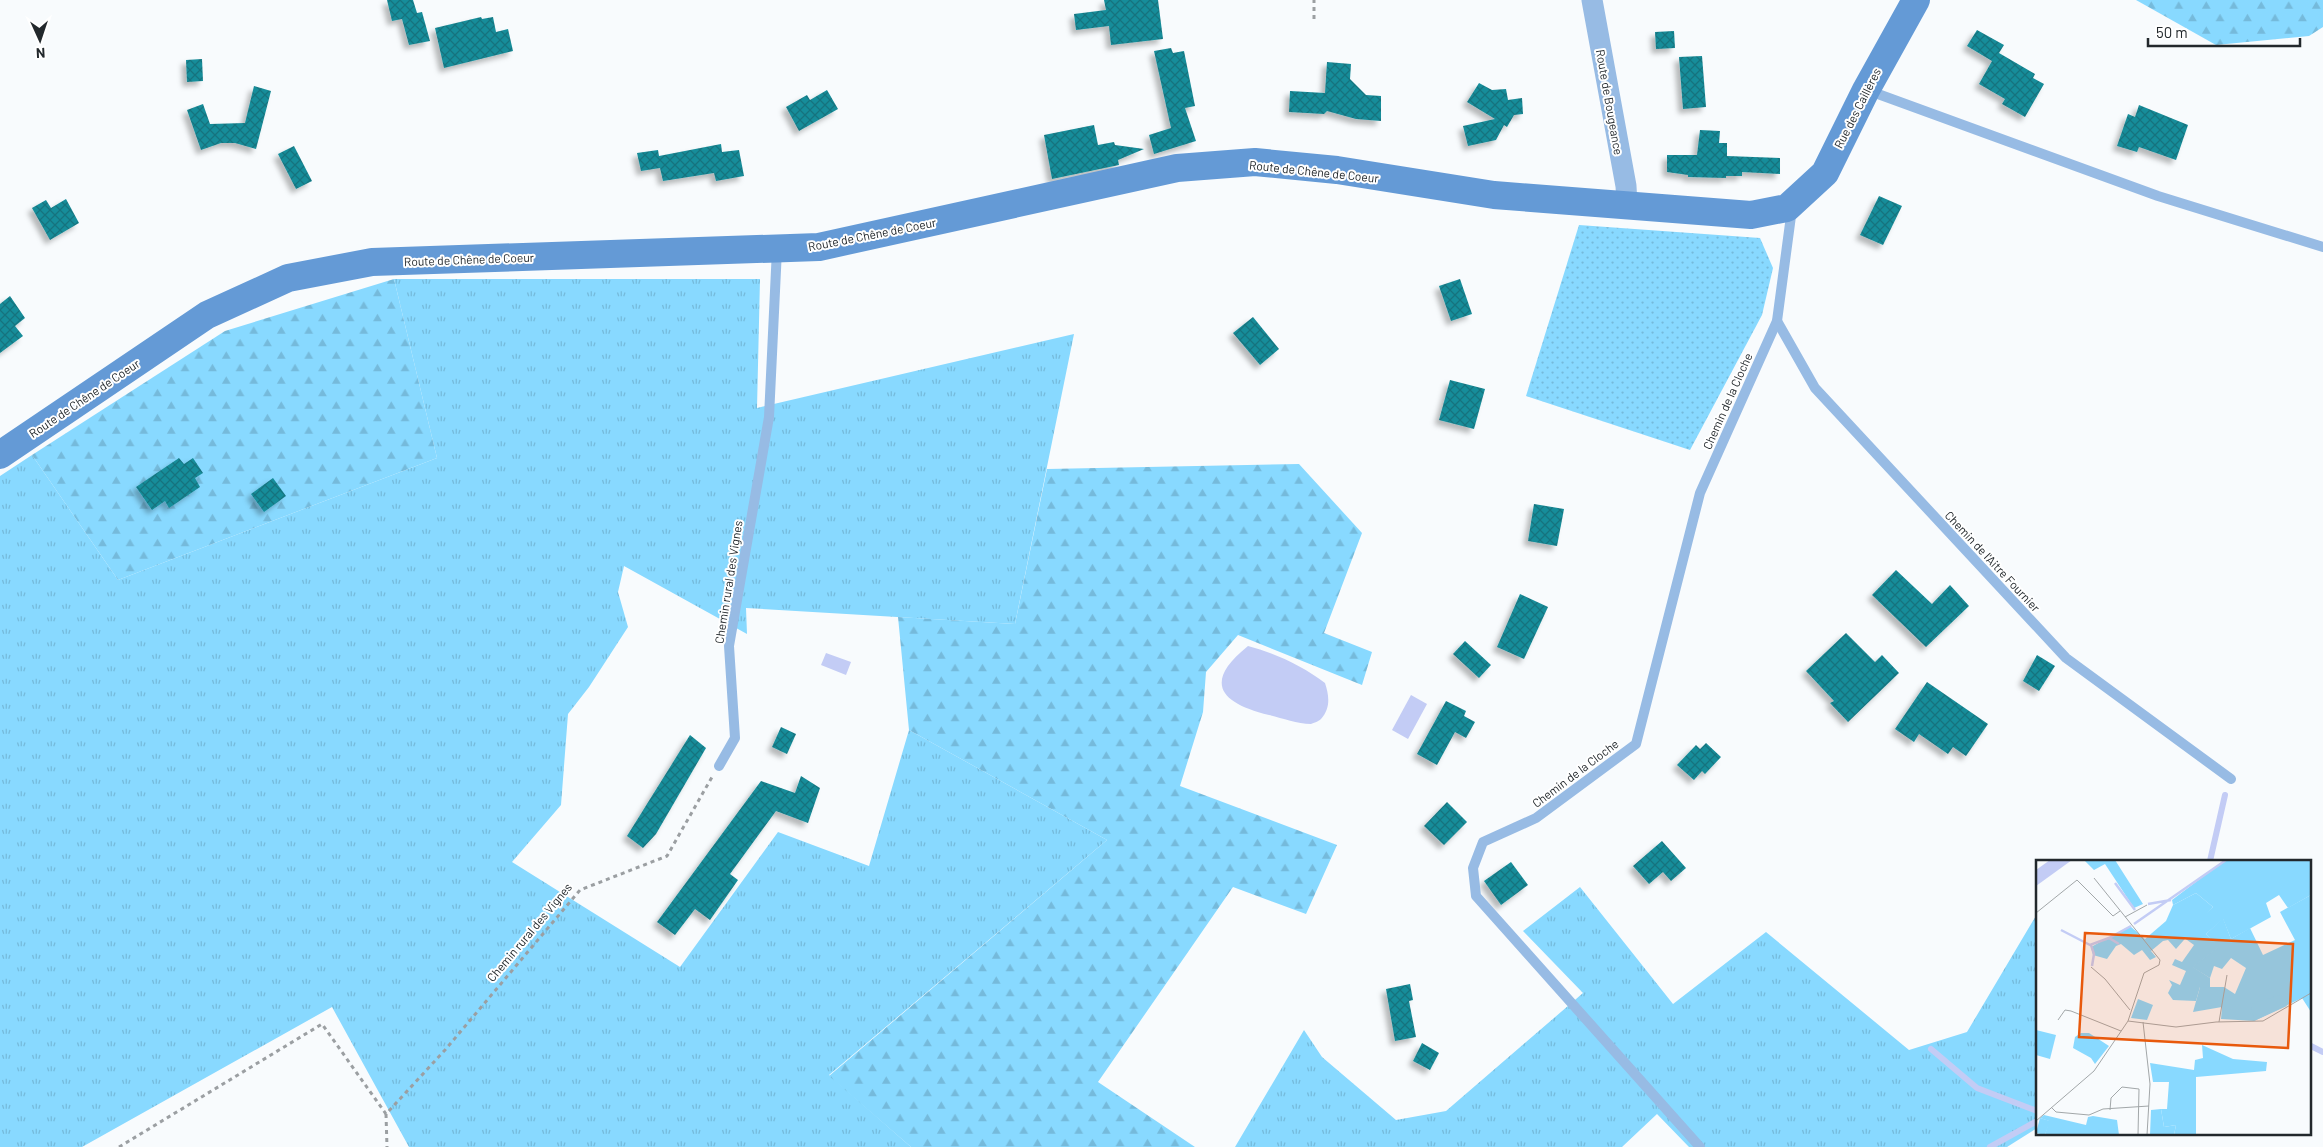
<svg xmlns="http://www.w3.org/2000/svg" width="2323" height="1147" viewBox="0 0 2323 1147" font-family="Barlow,sans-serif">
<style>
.grass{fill:url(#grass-tufts)}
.forest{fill:url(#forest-firs)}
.park{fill:url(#park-dots)}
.water{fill:#c3ccf5}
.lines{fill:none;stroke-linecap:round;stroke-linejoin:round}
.stream{stroke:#c3ccf5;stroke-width:6}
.building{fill:url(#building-cross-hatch);filter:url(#shadow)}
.path{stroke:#9b9fa2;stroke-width:3;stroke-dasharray:4 4;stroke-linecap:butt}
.lane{stroke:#97bbe4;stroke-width:10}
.street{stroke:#97bbe4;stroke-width:21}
.secondary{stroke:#649ad6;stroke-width:28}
.labels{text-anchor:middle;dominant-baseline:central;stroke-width:4;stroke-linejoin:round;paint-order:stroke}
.street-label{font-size:12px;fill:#22282c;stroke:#fff}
.inset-river{fill:none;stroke:#c3ccf5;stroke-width:2.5}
.inset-road{fill:none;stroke:#a2a7a9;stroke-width:1}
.view{fill:#e8590c;fill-opacity:0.15;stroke:#e8590c;stroke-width:2.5}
.inset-edge{fill:none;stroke:#22282c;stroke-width:2.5}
</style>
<defs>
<pattern id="grass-tufts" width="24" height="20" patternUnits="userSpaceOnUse" patternTransform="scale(1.25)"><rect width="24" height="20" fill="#88d9ff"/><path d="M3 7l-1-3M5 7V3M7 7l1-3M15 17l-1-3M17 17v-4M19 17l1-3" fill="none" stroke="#75badb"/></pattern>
<pattern id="forest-firs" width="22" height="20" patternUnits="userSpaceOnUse" patternTransform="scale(1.25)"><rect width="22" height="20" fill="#88d9ff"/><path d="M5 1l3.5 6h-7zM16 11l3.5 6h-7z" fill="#75badb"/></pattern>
<pattern id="park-dots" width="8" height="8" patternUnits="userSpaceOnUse" patternTransform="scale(1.25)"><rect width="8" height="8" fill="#88d9ff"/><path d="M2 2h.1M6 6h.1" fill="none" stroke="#75badb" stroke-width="1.8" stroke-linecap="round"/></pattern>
<pattern id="building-cross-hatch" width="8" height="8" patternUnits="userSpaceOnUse" patternTransform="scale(1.25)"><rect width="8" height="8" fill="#168d9a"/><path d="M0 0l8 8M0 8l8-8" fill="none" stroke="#14737e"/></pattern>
<filter id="shadow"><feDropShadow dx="-4.5" dy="4.5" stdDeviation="2.5" flood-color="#0004"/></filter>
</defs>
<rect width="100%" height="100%" fill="#f8fbfd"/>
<g class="grass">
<path d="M394,279H760L757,408L1074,334L1015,624L746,608L747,634L624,566L618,592L628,627L589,687L568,714L561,805L512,862L680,967L778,832L869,866L909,730L1107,840L829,1075L911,1147H409L332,1007L82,1147H0V476L32,455L118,580L437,458Z"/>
<path d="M1580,887L1673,1004L1766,932L1909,1050L1967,1032L2037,914V1128L2007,1147H1689L1657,1114L1622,1147H1235L1304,1030L1322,1057L1396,1120L1446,1111L1583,993L1523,931Z"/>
</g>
<g class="forest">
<path d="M2136,0H2323V27L2309,36L2216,45Z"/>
<path d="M394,279L437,458L118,580L32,455L225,331Z"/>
<path d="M1299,464L1362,533L1324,633L1372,652L1362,685L1238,635L1206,672L1203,712L1180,786L1337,845L1306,914L1233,887L1098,1082L1195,1147H911L829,1076L1107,840L909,730L898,617L1015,624L1047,469Z"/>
</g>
<path class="park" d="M1579,225L1760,238L1773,268L1762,315L1690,450L1526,396Z"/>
<g class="water">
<path d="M1248,646C1275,653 1303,666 1325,683C1329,695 1331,708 1321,719C1319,721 1314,723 1311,724C1297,724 1282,718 1269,715C1221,703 1202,683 1248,646Z"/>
<path d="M826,653L851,662L846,675L821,665Z"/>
<path d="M1411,695L1427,704L1408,739L1392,730Z"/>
</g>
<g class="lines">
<g class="stream">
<path d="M2210,861L2225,795"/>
<path d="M2309,1045L2323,1052"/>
<path d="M1931,1049L1977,1088L2037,1111"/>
<path d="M1990,1147L2037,1121"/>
</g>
</g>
<g class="building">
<path d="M387,0H413L417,13L422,12L430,41L409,45L402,19L392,21Z"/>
<path d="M1104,0H1158L1163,39L1111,45L1109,26L1076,30L1074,14L1106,10Z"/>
<path d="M481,17L482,19L493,17L496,32L508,29L513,51L444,68L435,28Z"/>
<path d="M1977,30L2004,45L1999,53L2035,74L2033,78L2044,84L2025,117L2002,104L2005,99L1979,84L1992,61L1967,46Z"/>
<path d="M1674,31L1675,48L1656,49L1655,32Z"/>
<path d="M1171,48L1173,53L1184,51L1195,106L1185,108L1196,141L1154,154L1149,135L1171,128L1154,51Z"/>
<path d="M1702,56L1706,107L1683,109L1679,57Z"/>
<path d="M202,59L203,81L187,82L186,60Z"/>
<path d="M1327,62L1351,64L1350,79L1366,95L1381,96V121L1356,119L1327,111L1324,114L1289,112L1290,91L1325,93Z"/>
<path d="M1479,83L1492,90L1506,89L1508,100L1522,98L1523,114L1514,115L1507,127L1504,125L1496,140L1468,146L1463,126L1495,119L1467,102Z"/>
<path d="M254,86L271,91L256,149L235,143H221L201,150L187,110L203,104L210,124L245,123Z"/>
<path d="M827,90L838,109L799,131L786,107L807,95L810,100Z"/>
<path d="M2139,105L2188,125L2176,160L2139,147L2137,152L2117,146L2128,114L2135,117Z"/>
<path d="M1094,125L1098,145L1114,142L1115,145L1144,149L1118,160L1119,165L1052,179L1044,135Z"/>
<path d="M1700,130L1720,131L1719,143H1727V156L1780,158V174L1742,172V176H1726V178L1688,177V175L1667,172V155H1697Z"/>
<path d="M721,144L722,152L739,150L744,176L716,181L714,173L663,181L660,168L641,171L637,153L658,150L659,156Z"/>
<path d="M294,146L312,181L296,189L278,154Z"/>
<path d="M1879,196L1902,206L1883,245L1860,235Z"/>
<path d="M66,199L79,223L50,240L32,208L46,200L51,208Z"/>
<path d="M1460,279L1472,314L1451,321L1439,286Z"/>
<path d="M10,296L25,318L15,326L23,336L0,353V304Z"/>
<path d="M1253,317L1279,349L1260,365L1233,333Z"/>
<path d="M1450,380L1485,389L1474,429L1439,420Z"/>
<path d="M179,458L184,464L193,458L203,473L195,478L200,487L169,508L165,501L152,510L136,487Z"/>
<path d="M273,478L286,496L264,512L251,494Z"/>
<path d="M1534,504L1564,509L1557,546L1528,541Z"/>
<path d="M1896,570L1932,604L1950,585L1969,606L1926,647L1872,595Z"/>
<path d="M1520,594L1548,607L1524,659L1497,647Z"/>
<path d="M1846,633L1875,662L1882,655L1899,673L1848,722L1830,703L1834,701L1806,671Z"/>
<path d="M1465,641L1491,665L1479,678L1453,654Z"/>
<path d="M2037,655L2055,666L2039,691L2023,681Z"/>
<path d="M1927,682L1988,724L1966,756L1953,747L1948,754L1919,734L1914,742L1895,729Z"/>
<path d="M1446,701L1466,711L1464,716L1475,722L1466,738L1455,732L1437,765L1417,754Z"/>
<path d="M781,727L796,734L787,754L772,747Z"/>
<path d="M690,735L706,748L656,834L643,848L627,836Z"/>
<path d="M1706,743L1721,757L1705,774L1702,771L1694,780L1677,765L1696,745L1700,749Z"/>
<path d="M801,776L820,788L808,823L776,811L730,874L738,880L710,920L695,909L675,935L657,922L761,781L795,793Z"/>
<path d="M1447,802L1467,822L1444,845L1424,826Z"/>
<path d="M1662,841L1686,868L1671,881L1663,872L1649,884L1633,866Z"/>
<path d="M1511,862L1528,885L1501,905L1484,881Z"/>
<path d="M1410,984L1413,1000L1409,1001L1416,1037L1395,1041L1386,989Z"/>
<path d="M1422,1043L1439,1053L1430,1070L1413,1061Z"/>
</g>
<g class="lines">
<g class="path">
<path d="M1314,19V0"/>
<path d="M386,1114L387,1147"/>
<path d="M119,1147L322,1024L386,1114L445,1050L580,890L667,856L712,777"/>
</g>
<g class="lane">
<path d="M1867,90L2158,196L2323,247"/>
<path d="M1777,321L1815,388L2066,658L2231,779"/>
<path d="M719,766L735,738L729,646L769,417L777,249"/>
<path d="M1700,1147L1476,896L1473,868L1483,842L1536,818L1636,744L1700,493L1777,321L1791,216L1788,208"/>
</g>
<path class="street" d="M1592,0L1626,186L1627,204"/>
<path class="secondary" d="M0,455L207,315L288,278L372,262L819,247L1177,168L1255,162L1337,170L1494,195L1751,215L1787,208L1825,173L1866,90L1916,0"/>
</g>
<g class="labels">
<g class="street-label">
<text transform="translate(1610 102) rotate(80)">Route de Bougeance</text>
<text transform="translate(1857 108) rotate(-63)">Rue des Caillères</text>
<text transform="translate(1314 171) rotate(6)">Route de Chêne de Coeur</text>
<text transform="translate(872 234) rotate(-11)">Route de Chêne de Coeur</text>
<text transform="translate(469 259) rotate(-2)">Route de Chêne de Coeur</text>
<text transform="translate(84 398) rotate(-34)">Route de Chêne de Coeur</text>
<text transform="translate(1727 401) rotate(-66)">Chemin de la Cloche</text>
<text transform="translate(1993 561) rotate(47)">Chemin de l'Aitre Fournier</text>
<text transform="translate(728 582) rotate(-81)">Chemin rural des Vignes</text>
<text transform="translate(1575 773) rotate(-37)">Chemin de la Cloche</text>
<text transform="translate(529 932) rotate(-50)">Chemin rural des Vignes</text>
</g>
</g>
<g transform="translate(2036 860)">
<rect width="275" height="275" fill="#f8fbfd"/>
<path d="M48,0H79L107,44L98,48L69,4L58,10ZM160,33L177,47L140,89L132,80L127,81L115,91L120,97L114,100L106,90L98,95L85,84L80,86L71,99L57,95L55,87L94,66L109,79L130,61L137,45ZM275,35V152L266,138L218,161L185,159L186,147L157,152L164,127H188L199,134L210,108L195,98L186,109L178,106L174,118L156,107L182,87L170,74L187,58L195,79L214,68L227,95L259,80L244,52ZM0,170L20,175L14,199L0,195ZM125,249L128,267L140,265L138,275H114L115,250Z" fill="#88d9ff"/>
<path d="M189,0H275V35L252,48L243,35L230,43L235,57L195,79L187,59L170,74L183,87L157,107L174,118V128L164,127L160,141L137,140L132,133L136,125L133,120L144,125L150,111L136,105L139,99L146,102L158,85L147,77L177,47L160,33L137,45L136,40ZM244,135L251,146L218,161L215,144ZM45,173H53L73,186L59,204L55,198L37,188L39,177ZM166,185L197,199L231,202L230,211L160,217V275H138L140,265L128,267L125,249H131L133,222H117L114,203L158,210L159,200L167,198Z" fill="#88d9ff"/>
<path d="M4,258L14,261L9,275L0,273Z" fill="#88d9ff"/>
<path d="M102,139L117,145L111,160L95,158Z" fill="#88d9ff"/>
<path d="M8,255L50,265L52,257L57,256L81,260L83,275H9L13,261L4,258Z" fill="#88d9ff"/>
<path d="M14,0H36L0,26V10Z" fill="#c3ccf5"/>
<path class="inset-river" d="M79,23L99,50M112,44L135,40M98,64L190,0M25,70L54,85L73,78L83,84M73,78L95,66M55,85L58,94L56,106"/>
<path class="inset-road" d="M58,18L124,100L123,105L108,113L92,161M0,53L41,20L77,56L84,51M89,57L111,45M55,107L69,119L94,150M22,160L29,150L35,151L85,171M92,161L140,167L180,162L227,161L275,133M107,162L114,224L111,275M183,162L191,115M15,247L20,252L53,255L67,249L113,246M74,250L75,238L86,227L103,229L102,275M0,261L58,211L92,161"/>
<path class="view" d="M49,73L257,84L252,188L43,177Z"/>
<rect width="275" height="275" class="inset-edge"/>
</g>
<g transform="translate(40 40) rotate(177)" stroke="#ffffff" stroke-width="4" paint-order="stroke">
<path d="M0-4L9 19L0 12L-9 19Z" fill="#22282c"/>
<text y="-8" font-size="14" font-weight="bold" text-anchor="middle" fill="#22282c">N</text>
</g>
<path d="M2148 38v8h152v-8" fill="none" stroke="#22282c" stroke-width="2.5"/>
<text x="2156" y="38" font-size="15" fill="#22282c" stroke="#ffffff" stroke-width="4" paint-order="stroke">50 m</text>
</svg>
